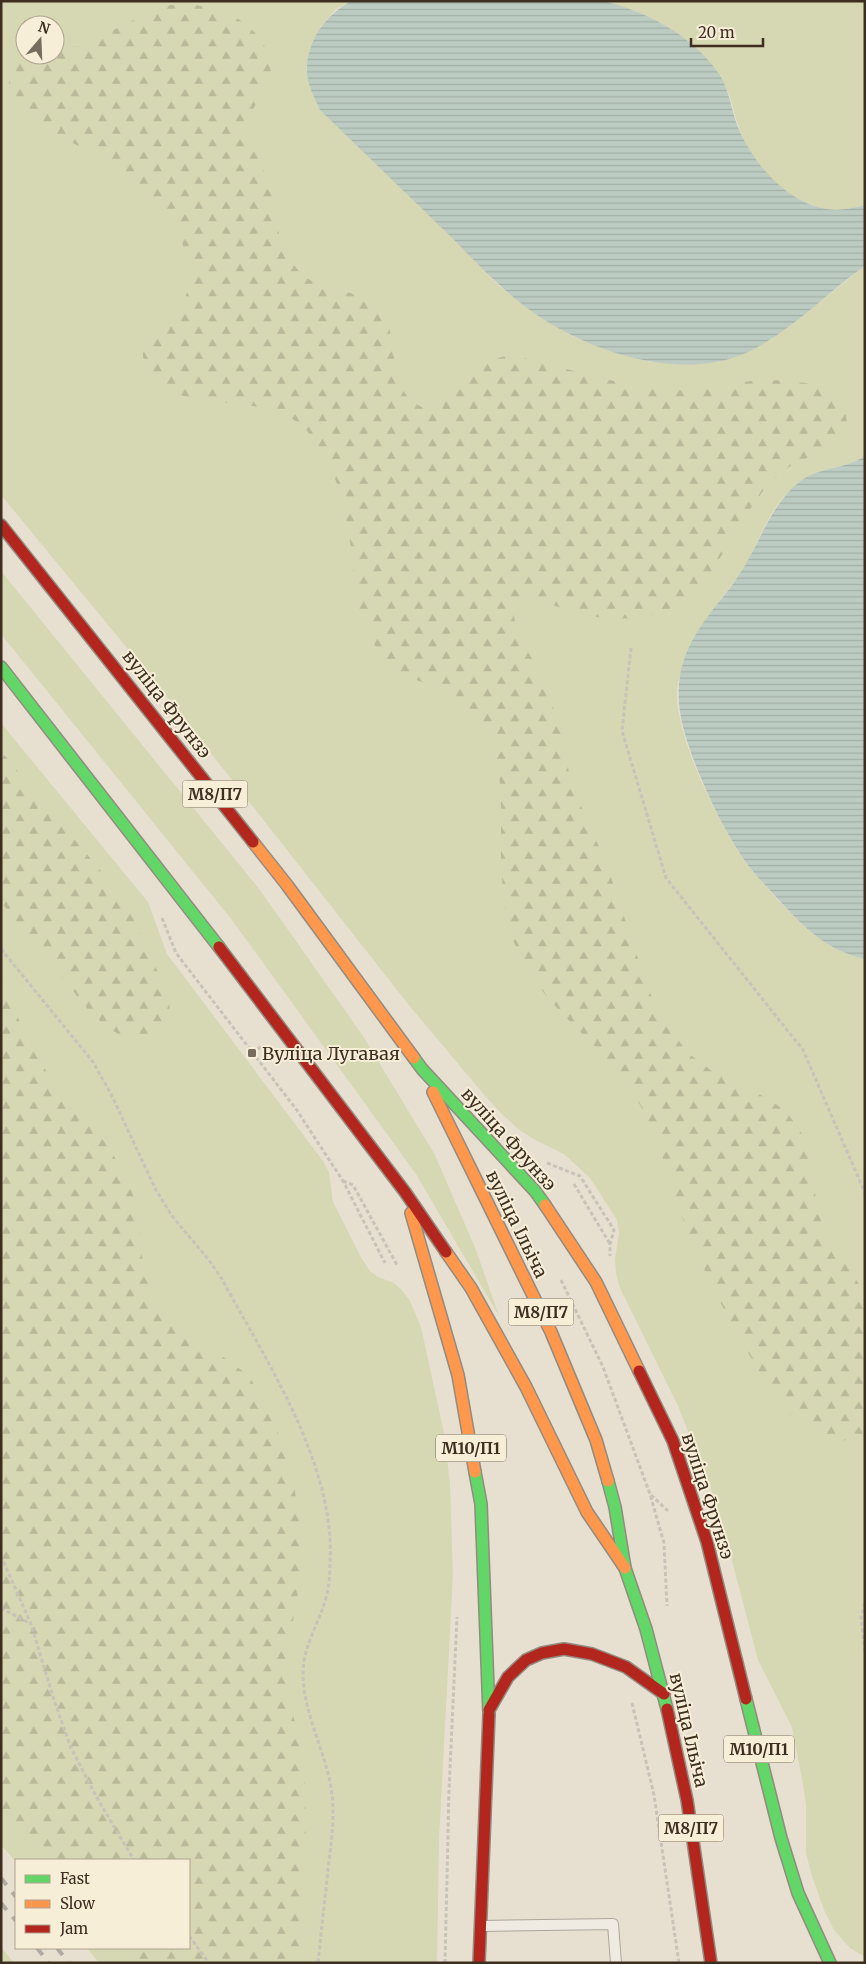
<svg xmlns="http://www.w3.org/2000/svg" width="866" height="1964" viewBox="0 0 866 1964" font-family="Merriweather,serif">
<style>
.grass{fill:#d6d7b3;fill-rule:evenodd}
.forest{fill:url(#forest-firs)}
.water{fill:url(#water-rules)}
.lines{fill:none;stroke-linecap:round;stroke-linejoin:round}
.lane-casing{stroke:#ada599;stroke-width:12}
.fast-casing{stroke:#928b80;stroke-width:14}
.slow-casing{stroke:#928b80;stroke-width:14}
.jam-casing{stroke:#928b80;stroke-width:14}
.path{stroke:#c8c2b9;stroke-width:3;stroke-dasharray:4 2.5;stroke-linecap:butt}
.lane{stroke:#efebe3;stroke-width:10}
.fast{stroke:#63d668;stroke-width:11}
.slow{stroke:#ff974d;stroke-width:11}
.jam{stroke:#b3261e;stroke-width:11}
.rail{stroke:#afaaa2;stroke-width:4;stroke-dasharray:9 9;stroke-linecap:butt}
.poi-dot{fill:#786c5e;stroke:#f7eed8;stroke-width:2}
.labels{text-anchor:middle;dominant-baseline:central;stroke-width:4;stroke-linejoin:round;paint-order:stroke}
.shield{fill:#f7eed8;stroke:#756857;stroke-width:1}
.shield-label{font-size:16px;font-weight:bold;fill:#3d2e20}
.street-label{font-size:18px;fill:#3d2e20;stroke:#f7eed8}
.poi-label{font-size:18px;fill:#3d2e20;stroke:#f7eed8;text-anchor:start}
</style>
<defs>
<pattern id="forest-firs" width="22" height="20" patternUnits="userSpaceOnUse" patternTransform="scale(1.25)"><rect width="22" height="20" fill="#d6d7b3"/><path d="M5 1l3.5 6h-7zM16 11l3.5 6h-7z" fill="#b9b99a"/></pattern>
<pattern id="water-rules" width="6" height="5" patternUnits="userSpaceOnUse" patternTransform="scale(1.25)"><rect width="6" height="5" fill="#bcccc2"/><path d="M0 2.5h6" fill="none" stroke="#a2b0a6"/></pattern>
</defs>
<rect width="100%" height="100%" fill="#e7e0d1"/>
<g class="grass">
<path d="M1,1H351L336,9L321,27L310,49L307,70L311,90L499,286L535,314L574,337L613,352L651,362H717L745,353L771,339L792,324L865,266V456C850,466 835,466 819,472C810,475 801,482 793,488C770,505 758,544 744,568C736,581 725,592 717,605C707,620 700,639 692,655C688,663 680,673 678,682C669,726 718,821 742,857C752,872 765,885 776,898C802,926 827,951 865,959V1957L850,1948L834,1930L824,1910L811,1873L806,1853V1805L803,1784L792,1727L758,1660L720,1515L708,1481L678,1406L619,1286L616,1273L615,1259L619,1233L617,1220L590,1178L564,1154L537,1141L518,1129L501,1113L486,1097L408,1004L155,682L1,495ZM25,25H55V55H25Z"/>
<path d="M602,1H865V205C853,208 840,211 827,209C789,203 753,166 740,131C734,115 732,95 722,81C690,36 656,15 602,1Z"/>
<path d="M1,571L260,890L363,1036L435,1155L476,1250L499,1316L416,1174L232,920L1,634Z"/>
<path d="M1,723L148,902L167,954L323,1161L329,1172L333,1202L362,1259L370,1271L378,1277L394,1283L402,1290L410,1301L421,1327L444,1433L450,1483L453,1575L439,1840L437,1963H99L87,1948H189V1860H16V1862L1,1845Z"/>
<path d="M1,1947L14,1963H1Z"/>
</g>
<g class="forest">
<path d="M188,3C199,6 210,8 221,11C250,20 282,53 267,85C260,100 248,110 249,129C251,145 260,160 266,175C273,192 274,212 278,230C283,247 292,268 307,278C329,293 369,289 384,315C398,340 388,373 408,397C411,401 418,405 423,408L442,405L459,389L470,373L486,362L505,356L524,358L605,379L645,388L681,390L751,381L782,380L813,384L834,393L845,406L847,425L841,438L828,447L789,467L770,482L754,503L713,569L695,593L665,612L637,618L608,619L580,614L534,599L520,604L514,615L516,633L533,660L560,724L565,756L573,788L607,865L648,989L666,1024L688,1053L713,1072L761,1095L785,1110L801,1132L810,1158L818,1213L830,1241L848,1265L865,1295V1433C837,1450 813,1436 792,1416C774,1400 762,1376 750,1356C725,1314 703,1270 685,1225C670,1185 661,1142 640,1105C605,1040 531,1005 510,930C503,908 502,881 501,857C500,821 506,763 485,732C475,716 457,695 439,688C425,683 410,679 397,670C383,661 372,642 365,627C357,611 356,590 354,573C348,523 340,456 297,422C257,391 171,416 147,370C133,342 158,334 172,318C199,289 191,256 173,225C170,220 168,214 164,209C152,195 124,173 108,162C78,142 6,120 9,77C9,74 9,71 10,68C11,67 23,56 23,55H55V49L80,46L163,6Z"/>
<path d="M1,751L125,900C136,920 142,942 153,963C159,974 167,984 169,997C173,1024 155,1042 128,1037C113,1034 101,1022 90,1012L1,902Z"/>
<path d="M1,980L33,1051L53,1081L81,1112L104,1141L125,1173L137,1206L144,1274L156,1301L169,1322L194,1343L222,1356L248,1375L264,1399L281,1440L294,1486L301,1528L302,1568L289,1644V1677L293,1714L301,1748L305,1783L306,1828L298,1963H126L114,1948H189V1860H43L1,1808Z"/>
</g>
<g class="water">
<path d="M351,1H602C646,11 690,34 717,71C731,90 731,114 741,134C757,168 789,203 827,209C840,211 853,208 865,205V266C825,294 791,332 746,353C680,382 590,352 534,313C502,291 476,262 448,234C405,193 363,151 320,110C314,97 307,84 307,70C307,40 326,15 351,1Z"/>
<path d="M865,456V959C827,951 802,926 777,898C764,884 751,871 741,855C723,828 710,800 698,771C680,725 668,687 692,641C706,614 729,593 744,567C762,537 773,501 802,480C821,467 845,469 865,456Z"/>
</g>
<g class="lines">
<g class="lane-casing">
<path id="lane" d="M482,1926L613,1924L616,1963"/>
</g>
<g class="fast-casing">
<g id="fast">
<path d="M1,667L219,947"/>
<path d="M414,1058L422,1069L535,1191L545,1205"/>
<path d="M475,1472L481,1504L489,1714"/>
<path d="M608,1481L615,1507L625,1568L646,1629L667,1709"/>
<path d="M746,1699L781,1838L798,1893L830,1963"/>
</g>
</g>
<g class="slow-casing">
<g id="slow">
<path d="M253,842L287,885L414,1058"/>
<path d="M433,1092L551,1332L596,1440L608,1481"/>
<path d="M545,1205L596,1282L639,1371"/>
<path d="M411,1213L458,1375L475,1472"/>
<path d="M446,1252L471,1288L526,1387L587,1512L625,1568"/>
</g>
</g>
<g class="jam-casing">
<g id="jam">
<path d="M1,525L253,842"/>
<path d="M219,947L405,1192L446,1252"/>
<path d="M639,1371L673,1441L707,1542L746,1699"/>
<path d="M667,1709L687,1800L711,1963"/>
<path d="M489,1710L508,1677L526,1660L542,1653L564,1649L592,1654L626,1667L664,1694"/>
<path d="M479,1963L489,1714"/>
</g>
</g>
<g class="path">
<path d="M631,648L622,731L666,878L803,1050L865,1193"/>
<path d="M162,918L176,953L296,1109L343,1181L385,1263"/>
<path d="M1,949L93,1062L111,1094L156,1190L172,1216L208,1259L222,1279C267,1363 336,1465 330,1564C330,1576 329,1589 325,1601C318,1625 303,1647 303,1673C303,1715 327,1753 332,1794C335,1819 331,1844 328,1869C325,1900 321,1932 318,1963"/>
<path d="M252,1053L262,1046"/>
<path d="M547,1163L580,1176L614,1230L610,1244V1256"/>
<path d="M343,1181L353,1185L397,1265"/>
<path d="M574,1184L610,1244"/>
<path d="M561,1280L603,1367L650,1494L664,1543L667,1606"/>
<path d="M651,1495L668,1511"/>
<path d="M1,1556L31,1624L54,1700L71,1748L97,1798L134,1860"/>
<path d="M865,1603L861,1618L865,1651"/>
<path d="M1,1608L31,1624"/>
<path d="M632,1703L654,1795L679,1963"/>
<path d="M189,1936L209,1963"/>
<path d="M445,1963L449,1790L457,1617"/>
</g>
<use href="#lane" class="lane"/>
<use href="#fast" class="fast"/>
<use href="#slow" class="slow"/>
<use href="#jam" class="jam"/>
<g class="rail">
<path d="M1,1878L16,1897"/>
<path d="M1,1903L16,1921"/>
<path d="M37,1948L49,1963"/>
<path d="M57,1948L69,1963"/>
</g>
</g>
<rect class="poi-dot" x="247" y="1048" width="10" height="10" rx="2.5"/>
<g class="labels">
<g class="shield">
<rect x="182.5" y="780.5" width="65" height="27" rx="4"/>
<rect x="508.5" y="1298.5" width="65" height="27" rx="4"/>
<rect x="436" y="1434.5" width="70" height="27" rx="4"/>
<rect x="724" y="1735.5" width="70" height="27" rx="4"/>
<rect x="658.5" y="1814.5" width="65" height="27" rx="4"/>
</g>
<g class="shield-label">
<text x="215" y="794">М8/П7</text>
<text x="541" y="1312">М8/П7</text>
<text x="471" y="1448">М10/П1</text>
<text x="759" y="1749">М10/П1</text>
<text x="691" y="1828">М8/П7</text>
</g>
<g class="street-label">
<text transform="translate(167 704) rotate(52)">вуліца Фрунзэ</text>
<text transform="translate(509 1139) rotate(48)">вуліца Фрунзэ</text>
<text transform="translate(517 1224) rotate(64)">вуліца Ільіча</text>
<text transform="translate(708 1496) rotate(72)">вуліца Фрунзэ</text>
<text transform="translate(689 1730) rotate(77)">вуліца Ільіча</text>
</g>
<g class="poi-label">
<text x="262" y="1053">Вуліца Лугавая</text>
</g>
</g>
<rect width="866" height="1964" fill="none" stroke="#3d2e20" stroke-width="5"/>
<rect x="15" y="1859" width="175" height="90" fill="#f7eed8" stroke="#ada18e"/>
<rect x="25" y="1875" width="25" height="8" fill="#63d668" stroke="#ada18e"/>
<text x="60" y="1884" font-size="15" fill="#3d2e20">Fast</text>
<rect x="25" y="1900" width="25" height="8" fill="#ff974d" stroke="#ada18e"/>
<text x="60" y="1909" font-size="15" fill="#3d2e20">Slow</text>
<rect x="25" y="1925" width="25" height="8" fill="#b3261e" stroke="#ada18e"/>
<text x="60" y="1934" font-size="15" fill="#3d2e20">Jam</text>
<g transform="translate(40 40) rotate(19)"><circle r="24" fill="#f7eed8" stroke="#ada18e"/>
<path d="M0-4L9 19L0 12L-9 19Z" fill="#786c5e"/>
<text y="-8" font-size="14" font-weight="bold" text-anchor="middle" fill="#3d2e20">N</text>
</g>
<path d="M691 38v8h72v-8" fill="none" stroke="#3d2e20" stroke-width="2.5"/>
<text x="698" y="38" font-size="15" fill="#3d2e20" stroke="#f7eed8" stroke-width="4" paint-order="stroke">20 m</text>
</svg>
